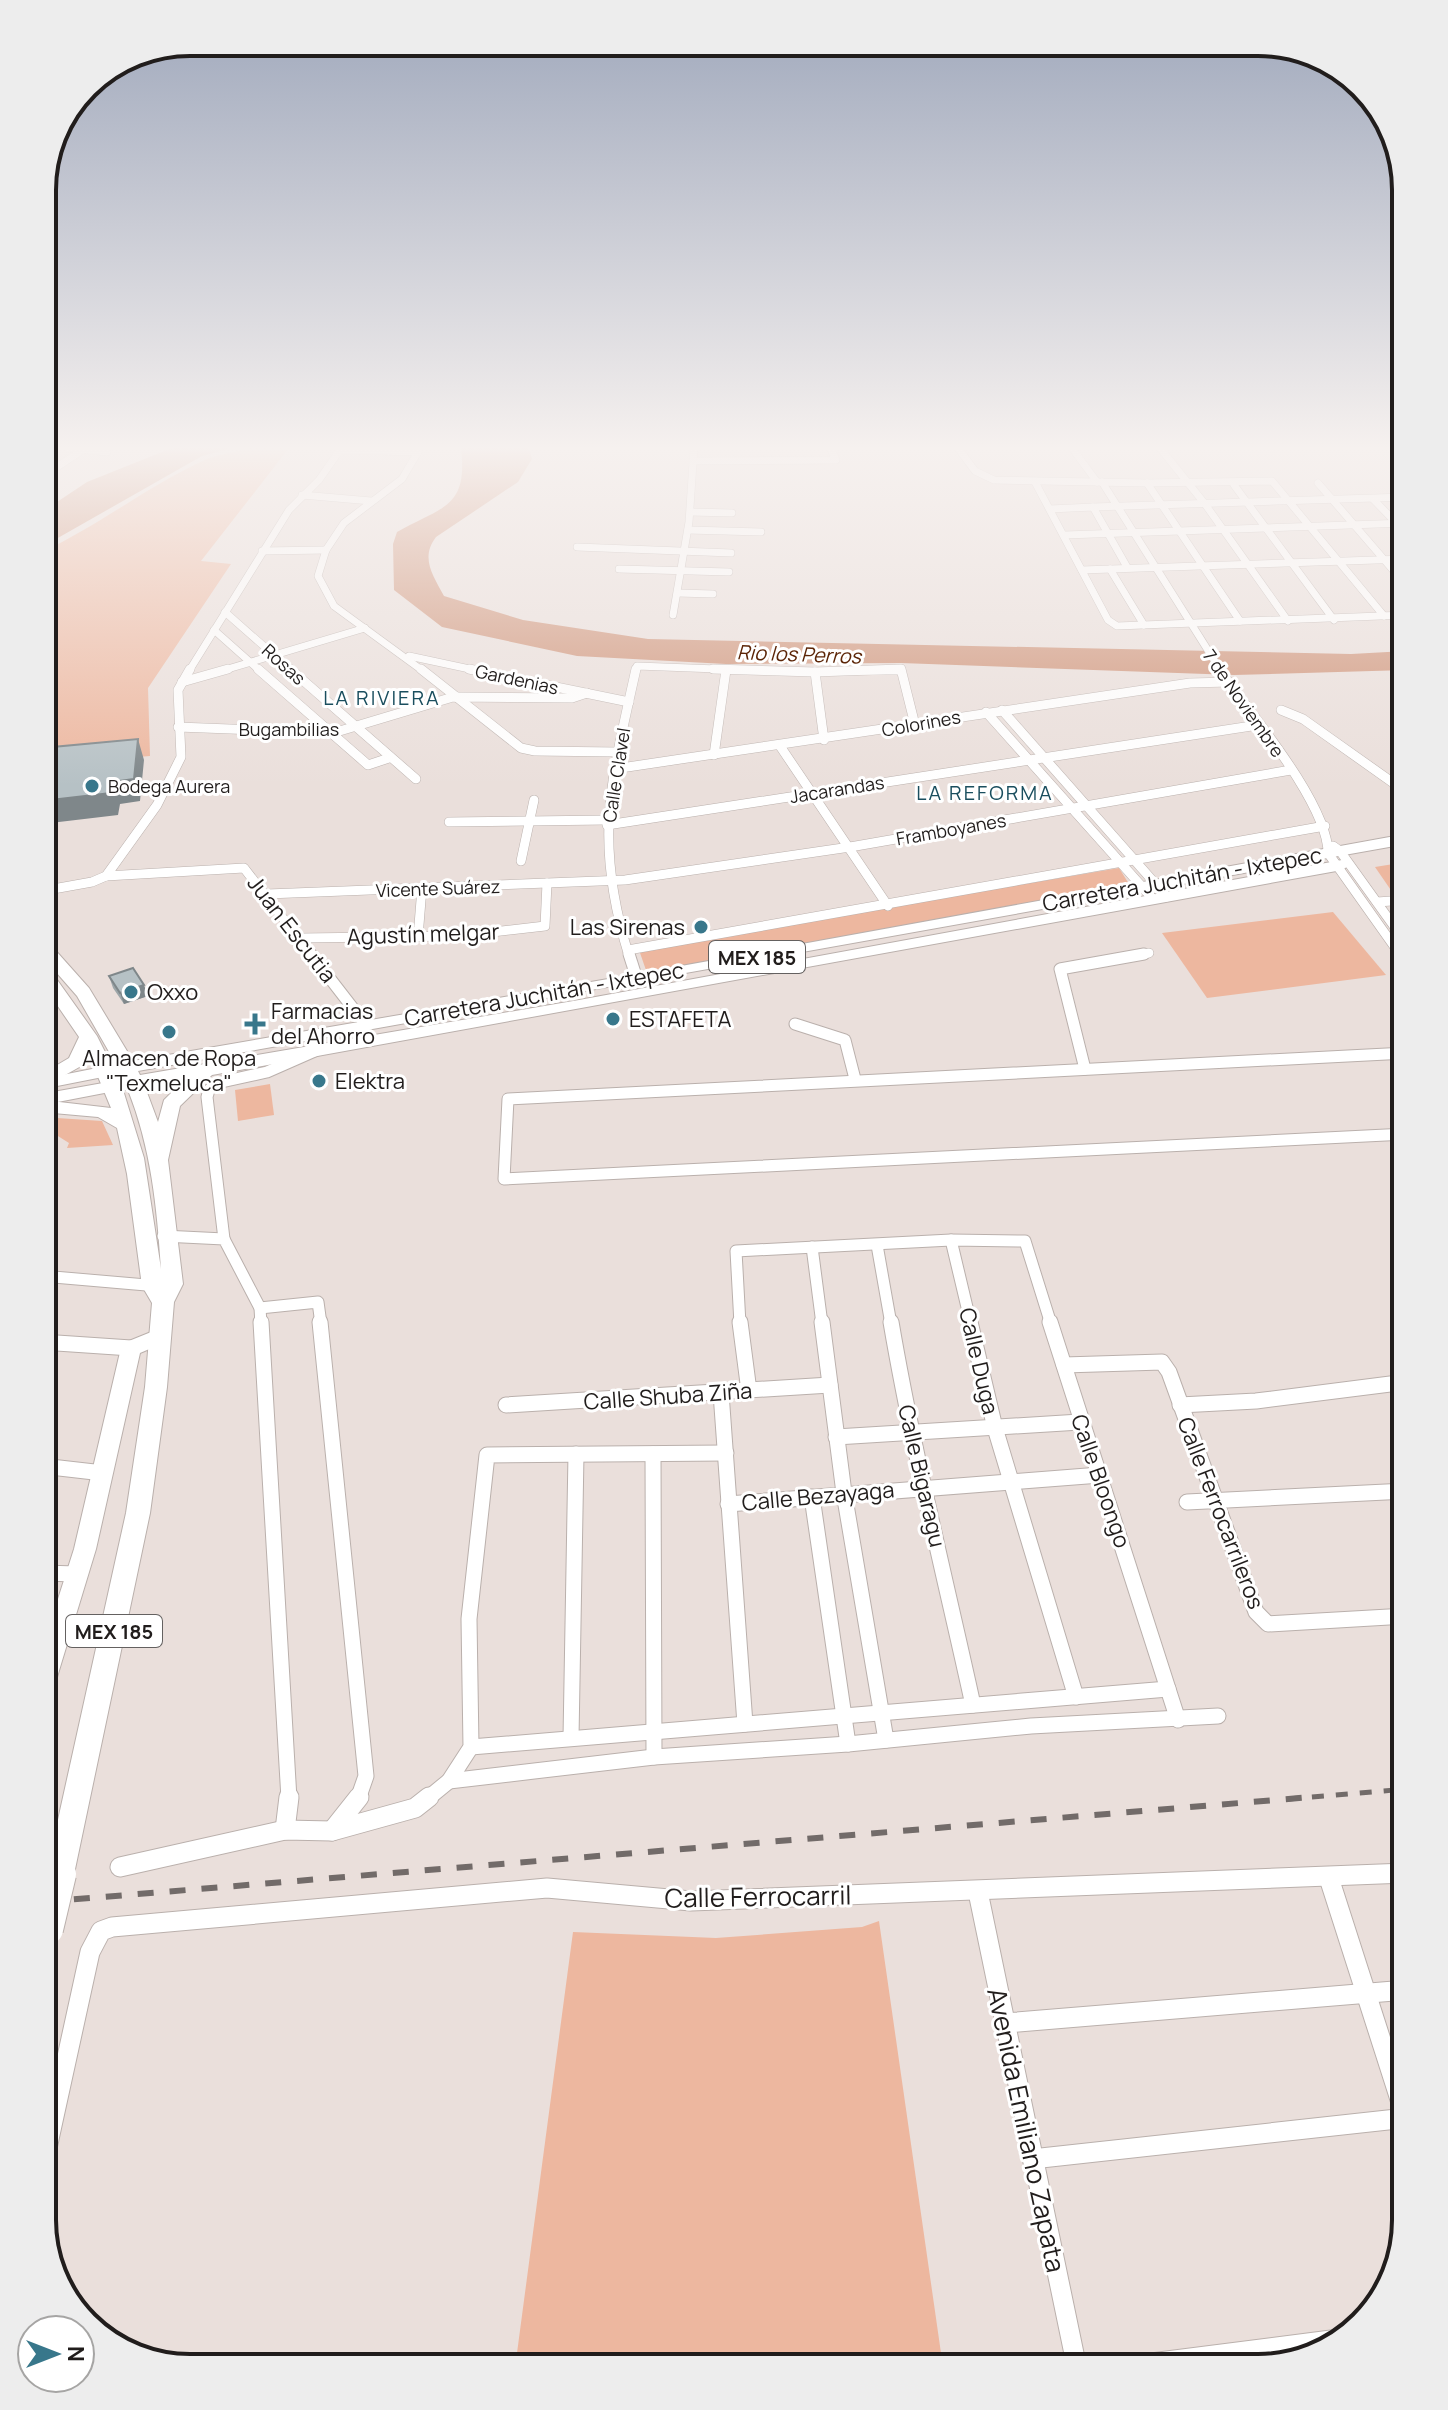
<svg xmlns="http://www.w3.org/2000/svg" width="1448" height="2410" viewBox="0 0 1448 2410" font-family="Manrope,sans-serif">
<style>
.green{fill:#edb79f}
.water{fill:#cf9378}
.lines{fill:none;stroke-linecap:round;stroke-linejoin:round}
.street-far4-casing{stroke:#bab0ac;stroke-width:8}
.street-far3-casing{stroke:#bab0ac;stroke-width:10}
.street-far2-casing{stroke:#bab0ac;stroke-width:13}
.street-far1-casing{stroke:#bab0ac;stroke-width:17}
.street-casing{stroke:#bab0ac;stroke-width:21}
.secondary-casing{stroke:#bab0ac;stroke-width:2}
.primary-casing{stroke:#bab0ac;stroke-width:2}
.street-far4{stroke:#fff;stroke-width:7}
.street-far3{stroke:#fff;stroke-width:9}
.street-far2{stroke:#fff;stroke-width:11}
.street-far1{stroke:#fff;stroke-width:15}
.street{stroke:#fff;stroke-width:19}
.secondary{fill:#fff;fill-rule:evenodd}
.primary{fill:#fff;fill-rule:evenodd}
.rail-far1{stroke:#726b69;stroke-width:5;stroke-dasharray:12 12;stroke-linecap:butt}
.rail{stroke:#726b69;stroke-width:6;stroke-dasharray:16 16;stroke-linecap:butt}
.primary-bridge-casing{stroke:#bab0ac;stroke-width:34;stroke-linecap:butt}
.primary-bridge{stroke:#fff;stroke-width:32}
.wall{fill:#9da6a9}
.shaded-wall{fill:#7f878a}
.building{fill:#b6c1c5;stroke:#7f878a;stroke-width:2}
.poi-dot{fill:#38778b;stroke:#fff;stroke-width:3}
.labels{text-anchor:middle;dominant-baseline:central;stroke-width:6;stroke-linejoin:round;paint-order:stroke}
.far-street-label{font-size:18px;fill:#211d1c;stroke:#fff}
.far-poi-label{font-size:18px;fill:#211d1c;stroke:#fff;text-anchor:start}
.far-water-label{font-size:20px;font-style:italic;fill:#5c2507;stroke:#fff}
.far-neighbourhood-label{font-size:20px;letter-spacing:2px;fill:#1a4e5e;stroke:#fff}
.shield{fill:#fff;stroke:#646160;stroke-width:2}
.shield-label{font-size:20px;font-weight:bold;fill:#211d1c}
.street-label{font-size:22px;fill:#211d1c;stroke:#fff}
.poi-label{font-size:22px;fill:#211d1c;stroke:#fff;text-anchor:start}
.near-street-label{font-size:26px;fill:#211d1c;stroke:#fff}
.rim{fill:none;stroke:#211d1c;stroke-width:4}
</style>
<rect width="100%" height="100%" fill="#eadfdb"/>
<g class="green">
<path d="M250,448H289L201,561L231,564L148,688L150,756L42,765V552C100,525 149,485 207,459C220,454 236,452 250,448Z"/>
<path d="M1406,862V912L1375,867Z"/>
<path d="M1119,868L1129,884L647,973L639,950Z"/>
<path d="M1333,912L1386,975L1207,998L1162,933Z"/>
<path d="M270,1084L274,1115L238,1121L235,1090Z"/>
<path d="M42,1117L102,1121L113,1145L67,1148L69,1143L42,1126Z"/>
<path d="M879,1921L942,2360L898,2368H515L573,1932L716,1938L862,1927Z"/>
</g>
<g class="water">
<path d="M172,448H232L202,456L42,547V512L87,482Z"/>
<path d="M461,448H529L532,459L518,482L436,537C420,558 433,575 444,596L523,620L648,639L1351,654L1406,651V670L1234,675L901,663L726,664L577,656L442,627L394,590L393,544L397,532C443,506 468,508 461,448Z"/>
</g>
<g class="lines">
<g class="street-far4-casing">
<g id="street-far4">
<path d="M69,448L107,452"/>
<path d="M958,448L975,471L994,480L1147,483L1272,481L1384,616"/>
<path d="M1072,448L1097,482"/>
<path d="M1160,448L1205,504L1288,621"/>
<path d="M418,452L402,479L344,523L326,550L318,576L334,606L423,671"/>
<path d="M693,461L836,460L830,448"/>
<path d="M42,477L84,449"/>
<path d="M1035,482L1108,620L1117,626L1406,615"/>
<path d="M1102,482L1221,671"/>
<path d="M1237,482L1234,485L1334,620"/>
<path d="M1147,483L1240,621"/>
<path d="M1318,483L1406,585"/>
<path d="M302,495L371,501"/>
<path d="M1373,499L1406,533"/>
<path d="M1093,507L1406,497"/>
<path d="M1050,509L1093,507L1127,567"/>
<path d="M691,512L732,513"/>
<path d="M688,530L761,532"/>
<path d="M1065,535L1406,523"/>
<path d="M577,547L731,553"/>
<path d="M262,551L326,550"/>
<path d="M619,569L729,572"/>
<path d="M1110,569L1144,625"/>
<path d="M1082,570L1406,559"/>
<path d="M678,593L713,594"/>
<path d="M225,612L292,671"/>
<path d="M673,615L689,522L694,448"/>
<path d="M214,630L260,671"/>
<path d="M409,656L479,671"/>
<path d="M189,671L289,510L319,480L340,450L418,452"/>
<path d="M221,671L365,628"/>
<path d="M636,671L637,666L772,671"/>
<path d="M856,671H901"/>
</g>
</g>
<g class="street-far3-casing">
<g id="street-far3">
<path d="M258,669L368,765L389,758"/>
<path d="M290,669L416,779"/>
<path d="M421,669L521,748L535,751L617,752"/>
<path d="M469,669L629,702"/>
<path d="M713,669L815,672L901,669L915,725"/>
<path d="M1219,669C1249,711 1328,804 1328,853L1401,956"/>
<path d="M815,672L824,740"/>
<path d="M182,682L228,669"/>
<path d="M1002,710L1167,897"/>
<path d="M1281,710L1303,719L1406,792"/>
<path d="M986,712L1153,899"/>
<path d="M178,727L333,733L453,697L572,698L587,693"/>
<path d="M780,746L888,906"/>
<path d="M714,755L726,670"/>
<path d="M614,769L1190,683L1229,682"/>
<path d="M449,822L607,820"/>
<path d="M607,825L1258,725"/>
<path d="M1333,846L1340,851L1406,943"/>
<path d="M521,861L534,800"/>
<path d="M106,876L244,868L312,956"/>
<path d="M42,891L92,882L106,876L157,805L181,757L178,690L190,669"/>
<path d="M267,894L625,880L850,847L1291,770"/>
<path d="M1377,902L1406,900"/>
<path d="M418,937L422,888"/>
<path d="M301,938L458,936L545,926L547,883"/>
<path d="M628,950L1325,826"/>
<path d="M629,956C593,840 611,782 636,669"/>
<path d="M1132,956L1149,953"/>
</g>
</g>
<g class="street-far2-casing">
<g id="street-far2">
<path d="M311,954L366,1025"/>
<path d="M629,954L637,979"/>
<path d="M1400,954L1406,963"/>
<path d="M795,1024L845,1040L855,1079"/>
<path d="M1406,1053L508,1099L504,1179L1406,1134"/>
<path d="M1085,1069L1060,969L1144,954"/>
<path d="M163,1236L224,1239L260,1308L261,1324"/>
<path d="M224,1239L207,1097L209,1090L217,1083L267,1072L317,1050L314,1033"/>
<path d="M951,1240L971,1324"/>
<path d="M877,1245L891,1324"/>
<path d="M812,1247L822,1324"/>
<path d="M42,1276L158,1286"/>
<path d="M260,1308L318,1302L321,1324"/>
<path d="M740,1324L736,1251L951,1240L1025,1241L1051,1324"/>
</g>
</g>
<g class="street-far1-casing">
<g id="street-far1">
<path d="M261,1322L289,1799"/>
<path d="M320,1322L366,1776L358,1799"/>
<path d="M740,1322L749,1391"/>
<path d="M822,1322L844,1493L886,1740"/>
<path d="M891,1322C913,1451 945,1577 973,1705"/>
<path d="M970,1322L995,1428L1076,1697"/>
<path d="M1050,1322L1178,1720"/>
<path d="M42,1342L131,1348"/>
<path d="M1064,1365L1162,1362L1169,1372L1256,1612L1268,1624L1406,1616"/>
<path d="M721,1393L745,1724"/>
<path d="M506,1405L830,1385"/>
<path d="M1180,1405L1256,1401L1406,1382"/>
<path d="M836,1437L1080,1422"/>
<path d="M653,1454L654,1757"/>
<path d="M42,1466L103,1473"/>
<path d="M812,1497L848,1744"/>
<path d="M1187,1502L1406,1491"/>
<path d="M728,1504L1100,1475"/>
<path d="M42,1573L77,1574"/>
<path d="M571,1738L576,1454"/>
<path d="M471,1747L1168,1689"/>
<path d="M449,1781L654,1757L848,1744L1031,1726L1218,1716"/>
<path d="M427,1799L449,1781L471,1747L469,1619L487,1455L726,1453"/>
</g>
</g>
<g class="street-casing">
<g id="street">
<path d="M285,1830L289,1797"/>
<path d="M332,1831L359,1797"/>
<path d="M120,1867L285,1830L332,1831L415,1808L429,1797"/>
<path d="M1329,1878L1406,2118"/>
<path d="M978,1892L1077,2368"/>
<path d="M1005,2023L1406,1990"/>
<path d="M1032,2159L1406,2118"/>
<path d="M42,2171L90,1952L101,1931L112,1927L547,1888L691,1901L1406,1873"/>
<path d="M1112,2368L1339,2339"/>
</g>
</g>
<g class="secondary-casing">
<g id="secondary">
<path d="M107,1066L113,1067L115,1071L113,1075L42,1089V1079Z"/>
<path d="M114,1081L122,1086L120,1090L42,1105V1094Z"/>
<path d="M161,1328L168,1331L171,1336L168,1341L140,1353L96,1549L54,1687L50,1695L42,1698V1649L74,1549L121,1348L124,1343Z"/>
</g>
</g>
<g class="primary-casing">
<path id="primary" d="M1406,834V844L138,1071L140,1075L579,1000L1342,860L1350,865L1342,870L212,1075L180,1106L168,1160L183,1284L174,1302L167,1387L150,1513L74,1874L70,1884L60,1888L50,1884L46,1874L126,1513L145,1387L152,1303L142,1286L127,1174L117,1128L98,1117L42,1112V1100L111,1108L89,1055L83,1065L42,1088V1074L69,1058L79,1037L42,983V966L48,967L97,1036L111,1064H116L77,996L42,956V941L48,942L89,988L133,1061L637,974ZM185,1079L164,1100L158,1122L145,1087ZM123,1090H128C151,1148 157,1207 161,1269L144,1158Z"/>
</g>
<use href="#street-far4" class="street-far4"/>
<use href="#street-far3" class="street-far3"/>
<use href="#street-far2" class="street-far2"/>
<use href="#street-far1" class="street-far1"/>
<use href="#street" class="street"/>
<use href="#secondary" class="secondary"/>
<use href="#primary" class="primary"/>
<path class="rail-far1" d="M1288,1799L1406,1789"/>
<path class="rail" d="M42,1902L1312,1797"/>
<g class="primary-bridge-casing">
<path id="primary-bridge" d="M47,1929L60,1874"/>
</g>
<use href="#primary-bridge" class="primary-bridge"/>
</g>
<path class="wall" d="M109,976L148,996L124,1004L113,988Z"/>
<g class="shaded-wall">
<path d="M138,739L144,760L140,801L120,804L118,815L42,824V801L113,782Z"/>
<path d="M144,985L148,996L124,1004L120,993Z"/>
</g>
<g class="building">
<path d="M138,739L134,779L113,782L111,793L42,801V748Z"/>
<path d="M133,968L144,985L120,993L109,976Z"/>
</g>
<linearGradient id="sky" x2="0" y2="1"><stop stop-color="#9ea7bb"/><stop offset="0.57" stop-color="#f6f1ef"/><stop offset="1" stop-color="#f6f1ef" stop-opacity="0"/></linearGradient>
<rect width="1448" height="786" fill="url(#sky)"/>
<g class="poi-dot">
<circle cx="92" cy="786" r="8"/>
<circle cx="701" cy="927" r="8"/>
<circle cx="131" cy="992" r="8"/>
<circle cx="613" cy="1019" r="8"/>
<path d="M251 1012h8v8h8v8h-8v8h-8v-8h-8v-8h8z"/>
<circle cx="169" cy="1032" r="8"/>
<circle cx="319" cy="1081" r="8"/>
</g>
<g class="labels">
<g class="far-street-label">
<text transform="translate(284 664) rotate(42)">Rosas</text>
<text transform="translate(517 679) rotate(12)">Gardenias</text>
<text transform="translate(1244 703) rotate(55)">7 de Noviembre</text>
<text transform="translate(921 723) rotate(-10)">Colorines</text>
<text x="289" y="729">Bugambilias</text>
<text transform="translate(616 775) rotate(-81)">Calle Clavel</text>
<text transform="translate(837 789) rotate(-9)">Jacarandas</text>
<text transform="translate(951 829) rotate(-10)">Framboyanes</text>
<text transform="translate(438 888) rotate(-2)">Vicente Suárez</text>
</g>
<g class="far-poi-label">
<text x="108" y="786">Bodega Aurera</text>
</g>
<g class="far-water-label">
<text transform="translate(799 654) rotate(2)">Rio los Perros</text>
</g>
<g class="far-neighbourhood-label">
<text x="382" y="697">LA RIVIERA</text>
<text x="985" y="792">LA REFORMA</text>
</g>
<g class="shield">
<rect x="709" y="941" width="96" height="32" rx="6"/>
<rect x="66" y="1615" width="96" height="32" rx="6"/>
</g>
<g class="shield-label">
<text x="757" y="957">MEX 185</text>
<text x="114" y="1631">MEX 185</text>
</g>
<g class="street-label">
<text transform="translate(1182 879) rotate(-10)">Carretera Juchitán - Ixtepec</text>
<text transform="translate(292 929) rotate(52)">Juan Escutia</text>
<text transform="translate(423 934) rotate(-2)">Agustín melgar</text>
<text transform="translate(544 994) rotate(-10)">Carretera Juchitán - Ixtepec</text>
<text transform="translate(979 1361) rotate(77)">Calle Duga</text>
<text transform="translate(668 1396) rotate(-4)">Calle Shuba Ziña</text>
<text transform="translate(922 1476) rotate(77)">Calle Bigaragu</text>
<text transform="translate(1101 1481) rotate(71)">Calle Bloongo</text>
<text transform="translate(818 1496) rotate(-5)">Calle Bezayaga</text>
<text transform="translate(1221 1513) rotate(69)">Calle Ferrocarrileros</text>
</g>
<g class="poi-label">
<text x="685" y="927" text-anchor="end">Las Sirenas</text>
<text x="147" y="992">Oxxo</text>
<text x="271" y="1011">Farmacias<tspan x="271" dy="25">del Ahorro</tspan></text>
<text x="629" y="1019">ESTAFETA</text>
<text x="169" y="1058" text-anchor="middle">Almacen de Ropa<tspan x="169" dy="25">"Texmeluca"</tspan></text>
<text x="335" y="1081">Elektra</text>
</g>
<g class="near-street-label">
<text transform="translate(758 1896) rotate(-1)">Calle Ferrocarril</text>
<text transform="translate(1027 2130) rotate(78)">Avenida Emiliano Zapata</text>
</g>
</g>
<path d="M0 0H1448V2410H0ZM190 56H1258A134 134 0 0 1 1392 190V2220A134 134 0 0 1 1258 2354H190A134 134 0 0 1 56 2220V190A134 134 0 0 1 190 56Z" fill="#ededed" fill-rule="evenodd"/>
<path class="rim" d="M190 56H1258A134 134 0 0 1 1392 190V2220A134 134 0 0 1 1258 2354H190A134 134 0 0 1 56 2220V190A134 134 0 0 1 190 56Z"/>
<g transform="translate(56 2354) rotate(90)"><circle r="38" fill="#ffffff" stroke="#a6a5a4" stroke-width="2"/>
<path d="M0-6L14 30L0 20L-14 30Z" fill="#38778b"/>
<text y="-12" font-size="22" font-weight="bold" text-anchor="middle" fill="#211d1c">N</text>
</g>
</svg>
